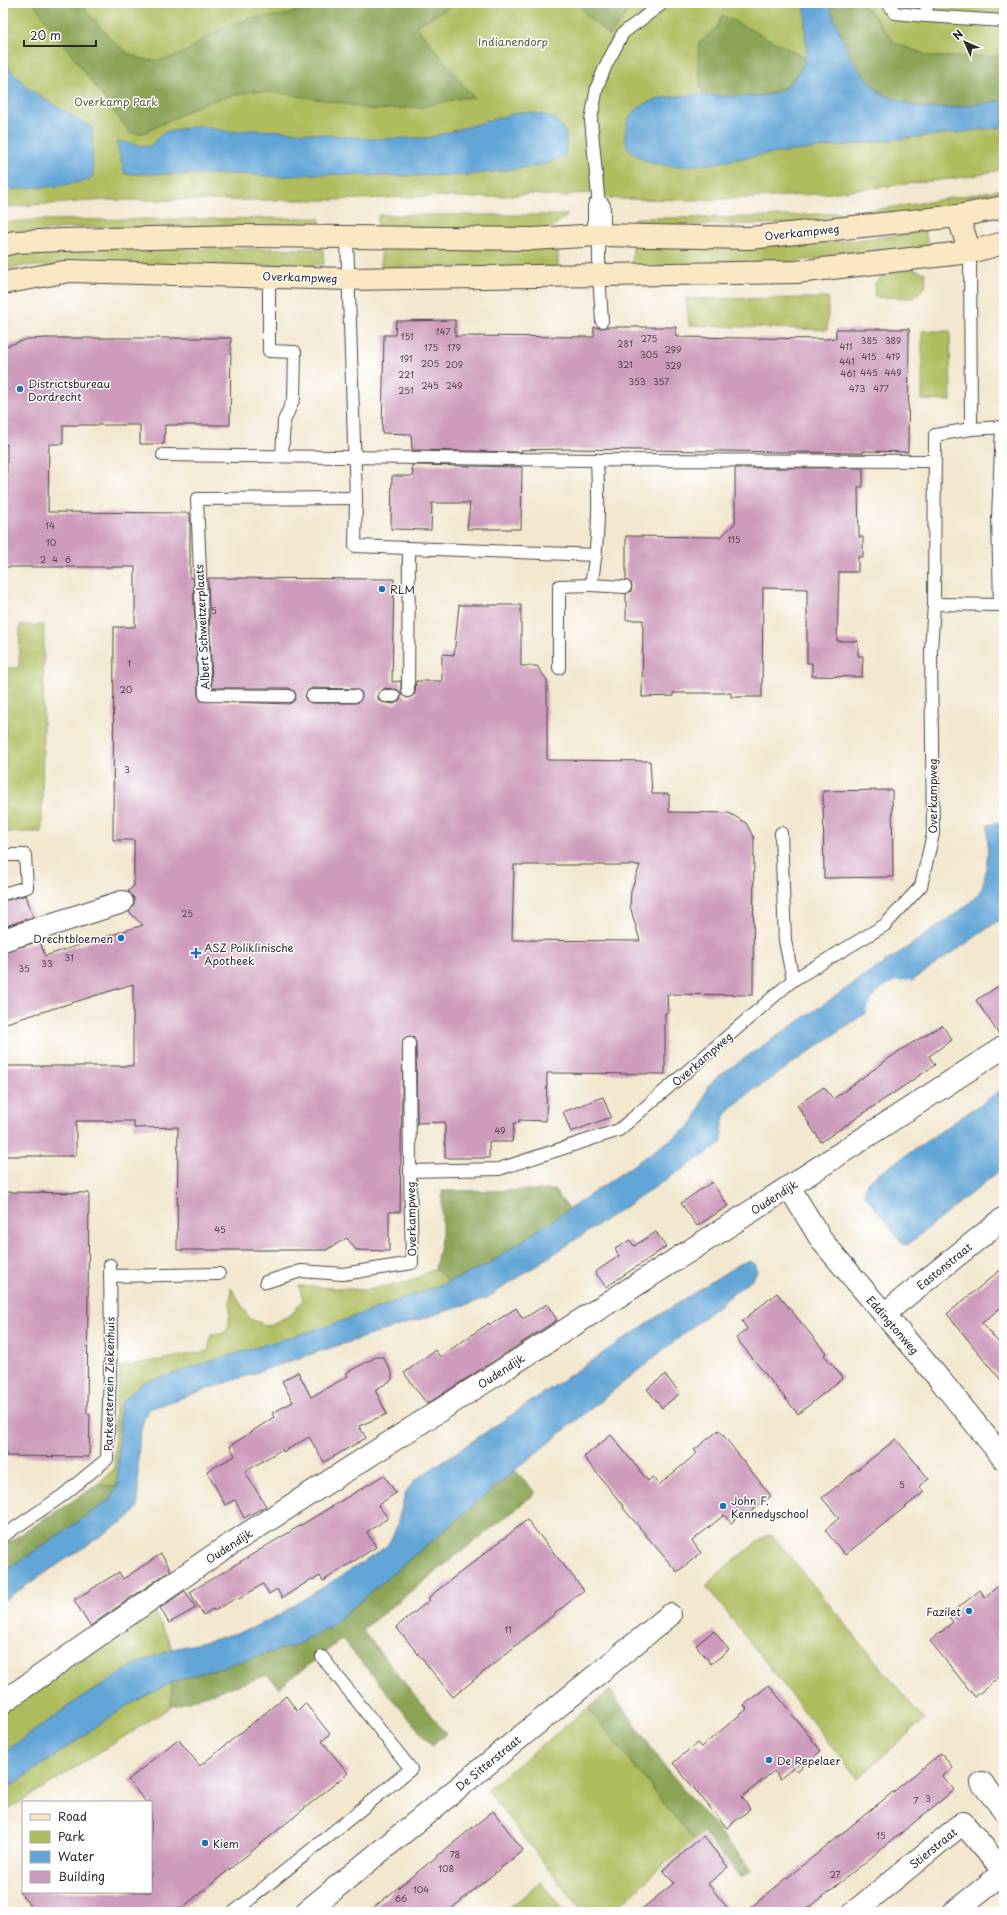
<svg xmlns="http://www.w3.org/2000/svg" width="1007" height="1915" viewBox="0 0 1007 1915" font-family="'Playpen Sans',sans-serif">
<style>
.green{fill:#afbd5f;stroke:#6d7445}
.forest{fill:#8ba456;stroke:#5b6840}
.water{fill:#62a6d7;stroke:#466881}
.pier{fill:#f3e7cf}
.building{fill:#cd9bbc;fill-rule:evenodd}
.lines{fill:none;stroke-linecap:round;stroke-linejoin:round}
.lane-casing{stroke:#494744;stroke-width:14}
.street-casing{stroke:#494744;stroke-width:24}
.secondary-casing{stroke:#494744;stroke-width:24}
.lane{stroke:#fff;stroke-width:12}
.street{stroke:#fff;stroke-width:22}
.secondary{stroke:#fae7c3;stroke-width:22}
.poi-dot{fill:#1f6fb2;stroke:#fff;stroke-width:1.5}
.labels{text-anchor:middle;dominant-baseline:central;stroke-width:3;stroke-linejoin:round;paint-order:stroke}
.number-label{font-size:9px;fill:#54474f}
.park-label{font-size:11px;fill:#595e3d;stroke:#fff}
.street-label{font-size:11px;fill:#2b2b2b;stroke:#fff}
.poi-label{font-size:11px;fill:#2b2b2b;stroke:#fff;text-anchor:start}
</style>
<rect width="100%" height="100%" fill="#fff"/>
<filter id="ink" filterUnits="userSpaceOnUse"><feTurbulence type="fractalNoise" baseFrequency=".025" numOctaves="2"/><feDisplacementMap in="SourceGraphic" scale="8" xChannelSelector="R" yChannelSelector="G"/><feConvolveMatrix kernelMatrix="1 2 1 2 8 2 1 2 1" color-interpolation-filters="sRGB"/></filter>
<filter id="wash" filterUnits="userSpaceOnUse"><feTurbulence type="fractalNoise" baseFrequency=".012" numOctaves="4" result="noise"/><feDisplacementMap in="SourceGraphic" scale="16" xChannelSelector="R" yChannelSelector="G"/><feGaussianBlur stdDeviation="0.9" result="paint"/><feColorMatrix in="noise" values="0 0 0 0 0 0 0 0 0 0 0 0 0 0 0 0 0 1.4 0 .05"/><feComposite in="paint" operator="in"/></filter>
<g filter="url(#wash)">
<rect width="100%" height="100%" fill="#f3e7cf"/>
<g class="green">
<path d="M3,3H1004V169L973,176L829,193L774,197L700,200L624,199L610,198L603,193L571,194L566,197L528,194L477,198L437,196L333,200H107L3,207Z"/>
<path d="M1004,189V200L882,222L632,226L635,218C719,218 803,218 887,208C926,203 965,195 1004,189Z"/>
<path d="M378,215H568L548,230L377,229Z"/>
<path d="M319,218L322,228L79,227L3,236V223L33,220Z"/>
<path d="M925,230L929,248L736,267L632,265L633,247C692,249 751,247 810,243C849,241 887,238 925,230Z"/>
<path d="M27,248L323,249L324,265L25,266L3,270V253Z"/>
<rect x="381" y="248" width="177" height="19"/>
<path d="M911,269L925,273L926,286L913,298L875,297L874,284L885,273Z"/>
<path d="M829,298L827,330L689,325L686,299Z"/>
<path d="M922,331H950L951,401L922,400Z"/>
<path d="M20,625H44L42,832H4L6,668H19Z"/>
<path d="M435,1269L448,1282L331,1325L211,1361L141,1385L120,1404L117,1486L97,1485L114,1469L115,1401L119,1384L120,1367L208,1351L211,1334H221L227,1330L229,1323L231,1288L250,1319L268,1326L292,1314L303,1300L299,1286L365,1290L408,1282Z"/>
<path d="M767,1535L773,1536L924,1720L857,1779L706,1586L726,1566Z"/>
<path d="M154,1610L173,1649L132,1666L72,1704L3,1753V1713Z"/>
<path d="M172,1682L171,1707L3,1813V1792L125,1707Z"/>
<path d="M588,1708L694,1841L662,1867L612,1912H583L486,1790Z"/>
<path d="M541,1882L565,1912H504Z"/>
</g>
<g class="forest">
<path d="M33,3H80C110,37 132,77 183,53C191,49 197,43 204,39C217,30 230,24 245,20C264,13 291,22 305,3H457L416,26L474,98H460L423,107L372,110L342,103L279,93L252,91L204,103L144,133H130Z"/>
<path d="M578,3H627L628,11L610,36L588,17Z"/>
<path d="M859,3L870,11L895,43L932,57L1004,56V100C940,110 888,122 850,56C841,41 836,24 829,8Z"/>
<path d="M722,15L806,58C788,106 745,96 703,96C698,77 697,61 699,43L717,27Z"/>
<path d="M554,1190L569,1209L489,1264L448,1282L435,1269L442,1234V1191Z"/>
<path d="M515,1470L536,1493L362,1630L446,1734L432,1746L342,1639L279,1688L268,1675L171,1707L172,1682L298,1644L332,1625Z"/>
<path d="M97,1485L117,1486L111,1499L3,1573V1546Z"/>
<path d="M610,1690L671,1775L752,1870L742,1878L703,1833L694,1841L588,1708Z"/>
</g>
<g class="water">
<path d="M804,3H828L849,55L858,69L881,94L919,108H951L1004,100V127C926,137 848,144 770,154C736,158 690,171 656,164C644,161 625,152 625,137C626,71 741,108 778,92C791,86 803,71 806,56C808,49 805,41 805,33C805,23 806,13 804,3Z"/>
<path d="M3,62L30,90L92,128L93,175L89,180L59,186L3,190Z"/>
<path d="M520,112C554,113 571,121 565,157L541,165L470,175L390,176L314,174L278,177L243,174H125L116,141L149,147L163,133L197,126L231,132L251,130L283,131L373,139L428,138Z"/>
<path d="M1004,821V917L747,1095C725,1113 722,1113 722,1143L487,1298L296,1359L149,1409C134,1430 139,1480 138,1507L131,1516L3,1601V1573L111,1499L117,1486L120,1404L143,1382L167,1376L211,1361L331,1325L457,1279L489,1264L686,1129L695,1120L708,1086L717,1077L937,927C950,917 976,902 982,887C988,871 988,842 988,825Z"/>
<path d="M1004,1088V1167L907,1245L903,1244L864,1194L867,1182Z"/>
<path d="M751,1261L756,1265L757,1271L754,1277L515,1470L332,1625L298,1644L172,1682L125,1707L3,1792V1753L72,1704L132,1666L173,1649L212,1640L250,1629L275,1617L367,1560L388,1545L395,1531L406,1492L415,1480L658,1316L739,1264Z"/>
</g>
<path class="pier" d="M912,980L909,985L873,1010L866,1012L873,998L883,988L896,981Z"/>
<g id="blocks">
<g class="building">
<path d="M455,320V336L594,337V327L602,328L606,327H676V337L825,339L836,338V329H909L908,452L863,451V453L566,449L521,450L522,452L412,450L411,434L382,433L384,335H395L396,321Z"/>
<path d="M46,338H231L230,425H165L164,444H140V425H63V444H49L48,512L190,513V578H193L198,695L201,701L289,704L293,702L296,696L295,692L289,688H212L208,578L394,579L392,682L401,681V694L408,698L415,694L416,681H442V654L454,655L459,605H521V666H537L547,680V760L650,761L652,794H669V812L729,813L746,823L754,838L753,995L667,994L668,1013H665V1074L547,1073L546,1121L519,1120V1123H514L512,1142H489V1158H445V1122L417,1123L416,1043L413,1037L409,1036L403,1039L400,1212H389V1251L356,1250L347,1238L326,1250H177L178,1127L134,1128V1121H76V1156H6V1127H3V1066H133V984L3,1024V952L40,941L45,956L143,925L129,912L134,904V898L128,891L134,886V840H113L114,627H135V567H3V512H7V444H3V347L28,339ZM312,688L355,689L361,692L362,696L359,702L355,703H312L306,700L305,696L308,690ZM385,688L398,690L401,696L400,700L394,704L381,702L378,699V693ZM514,865H640L631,891L630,906L640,941L512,940Z"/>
<path d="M412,465L522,467L521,529H467L470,503H432L431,530L391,529L392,476H413Z"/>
<path d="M735,468H863V487H858L859,537H863V557H858V572H839L837,641H858V656H863L862,677L812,676V663H807V589L763,588L762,697H731V693H673V696L642,697L643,620H626V594L631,591L632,587L631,583L626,580V536L721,537L735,523Z"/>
<path d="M892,790L893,877L824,878L823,791Z"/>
<path d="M26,895L33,917L3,927V901Z"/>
<path d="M1004,983V1035L1000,1036L976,1000Z"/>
<path d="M942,1025L952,1040L929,1056L935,1065L821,1142L797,1105L824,1087L833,1099L902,1049Z"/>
<path d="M603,1097L611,1117L571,1132L563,1112Z"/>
<path d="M712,1182L728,1206L697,1226L681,1203Z"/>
<path d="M4,1192L89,1193L87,1414H90L89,1457L6,1456L5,1407H3Z"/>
<path d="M656,1232L666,1247L606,1287L595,1272L619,1256L615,1249L630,1240L634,1246Z"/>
<path d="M1004,1267V1305L982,1323L1004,1349V1384L947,1314Z"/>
<path d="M777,1293L826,1353L824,1355L843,1378L798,1414L736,1338L747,1329L742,1321Z"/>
<path d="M547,1304L557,1320L427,1404L404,1373L435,1350L440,1357L489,1323L490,1325L516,1308L523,1319Z"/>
<path d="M376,1357H383L392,1373V1380L375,1390L387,1414L359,1426L366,1438L324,1462L309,1437L283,1452L282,1449L245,1472L266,1506L244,1518L235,1500L225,1505L207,1471L235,1456L230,1446L274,1417L272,1413L293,1402L282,1381L298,1372L311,1397L348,1376L346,1373Z"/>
<path d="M665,1375L680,1393L662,1408L647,1389Z"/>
<path d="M719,1430L771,1496L747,1515L744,1512L731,1523L724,1515L692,1541L701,1553L677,1572L623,1508L624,1507L584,1457L611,1435L648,1481L652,1477L659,1485L697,1453L694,1450Z"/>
<path d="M896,1439L929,1479L919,1486L924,1492L845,1555L825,1530L839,1518L822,1498Z"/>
<path d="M384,1475L396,1493L378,1505L388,1518L367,1532L376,1547L323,1581L320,1576L313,1580L312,1579L282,1598L277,1589L269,1594L263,1584L239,1599L238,1597L214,1611L213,1609L203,1615L190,1592Z"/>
<path d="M527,1520L584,1590L453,1697L396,1627L430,1600L428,1598L438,1590Z"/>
<path d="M161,1554L171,1570L90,1626L74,1600L119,1572L123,1579Z"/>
<path d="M1004,1581V1673L975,1697L930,1641L953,1622L948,1616L980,1590L985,1597Z"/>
<path d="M185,1591L196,1608L169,1623L160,1608Z"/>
<path d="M714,1631L729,1650L711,1664L696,1645Z"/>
<path d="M769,1685L821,1751L797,1771L794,1767L780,1779L774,1771L742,1797L750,1809L727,1828L673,1763L697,1743L701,1747L747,1709L744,1705Z"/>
<path d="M286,1696L297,1711L305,1703L330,1734L322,1741L348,1773L177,1912H35L19,1892H151V1802H146L128,1780L178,1739L200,1766Z"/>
<path d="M941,1753L953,1768L943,1776L954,1790L804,1912H745Z"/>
<path d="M493,1811L523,1850L447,1912H368Z"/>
<path d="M703,1836L728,1867L708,1884L731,1912H638L674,1883L663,1870Z"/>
</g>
</g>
</g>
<g filter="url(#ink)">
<use href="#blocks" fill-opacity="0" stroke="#494744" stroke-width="1"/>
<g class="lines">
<g class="lane-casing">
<g id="lane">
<path d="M888,3L895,13L926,16"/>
<path d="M927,3L926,16L1004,21"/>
<path d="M599,207L591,120L597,87L606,65L623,33L663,3"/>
<path d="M599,235V274L602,321"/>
<path d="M347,239L356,498L355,546L596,555"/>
<path d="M269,277V351L295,352L294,398L284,421L282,456"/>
<path d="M971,429L1004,427"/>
<path d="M163,455L597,460"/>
<path d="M591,585L625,587"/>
<path d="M934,604L1000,605L998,517L1002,428"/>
<path d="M559,668V586L591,585C599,542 599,504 597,460L934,461"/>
<path d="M408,691L409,549"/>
<path d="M289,696L205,695L197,499L356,498"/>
<path d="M312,696H355"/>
<path d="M385,696H394"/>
<path d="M781,833L785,941L793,980"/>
<path d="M3,855H25L27,887L3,894"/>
<path d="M409,1043L410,1171"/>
<path d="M110,1276L219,1274"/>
<path d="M266,1282L301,1271L343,1274L412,1263L410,1171L499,1169L619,1130L793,980L885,925L921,886L933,834L931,650L934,604L935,435L971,429L970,252"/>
<path d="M3,1536L62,1496L107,1459L111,1344L110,1265"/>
<path d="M234,1912L411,1769L322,1657"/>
</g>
</g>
<g class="street-casing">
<g id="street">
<path d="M599,207V235"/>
<path d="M3,940L122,902"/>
<path d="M789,1187L822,1241L941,1381L1004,1459"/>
<path d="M884,1314L1004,1218"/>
<path d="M3,1702L220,1551L758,1207L1004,1047"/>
<path d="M982,1783L1004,1810"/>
<path d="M306,1912L670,1615"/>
<path d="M854,1912L963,1823L1004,1872L954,1912"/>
</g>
</g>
<g class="secondary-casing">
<g id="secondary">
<path d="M958,216L970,252"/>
<path d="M3,245L15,242L63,240L241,236L533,239L599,235L750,238L958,216L1004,207"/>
<path d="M3,283L70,271L347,279L797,272L970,252L1004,243"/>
</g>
</g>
<use href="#lane" class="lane"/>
<use href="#street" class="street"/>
<use href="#secondary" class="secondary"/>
</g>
</g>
<g class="poi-dot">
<circle cx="20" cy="389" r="4"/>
<circle cx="382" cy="589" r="4"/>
<circle cx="121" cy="938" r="4"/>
<path d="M194 947h4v4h4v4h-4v4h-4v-4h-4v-4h4z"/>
<circle cx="723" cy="1506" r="4"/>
<circle cx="969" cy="1611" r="4"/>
<circle cx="769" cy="1760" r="4"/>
<circle cx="205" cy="1843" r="4"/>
</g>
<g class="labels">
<g class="number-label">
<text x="443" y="331">147</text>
<text x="407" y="336">151</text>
<text x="649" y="338">275</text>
<text x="869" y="340">385</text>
<text x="893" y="340">389</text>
<text x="625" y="343">281</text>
<text x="846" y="346">411</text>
<text x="431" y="347">175</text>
<text x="454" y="347">179</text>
<text x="673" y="349">299</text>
<text x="649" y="354">305</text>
<text x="869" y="356">415</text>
<text x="893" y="356">419</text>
<text x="406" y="358">191</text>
<text x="847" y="361">441</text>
<text x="430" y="363">205</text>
<text x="454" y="364">209</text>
<text x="625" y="364">321</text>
<text x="673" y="365">329</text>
<text x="869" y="372">445</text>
<text x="893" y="372">449</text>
<text x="848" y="373">461</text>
<text x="406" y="374">221</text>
<text x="637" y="381">353</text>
<text x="661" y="381">357</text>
<text x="430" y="385">245</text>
<text x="454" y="385">249</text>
<text x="857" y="388">473</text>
<text x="881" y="388">477</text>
<text x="406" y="390">251</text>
<text x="50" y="525">14</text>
<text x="734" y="539">115</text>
<text x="51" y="542">10</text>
<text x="43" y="559">2</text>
<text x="55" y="559">4</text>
<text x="68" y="559">6</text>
<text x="214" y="610">5</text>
<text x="129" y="663">1</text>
<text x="126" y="689">20</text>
<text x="127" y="769">3</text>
<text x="187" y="913">25</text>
<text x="69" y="957">31</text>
<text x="47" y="963">33</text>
<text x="24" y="968">35</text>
<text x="500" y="1130">49</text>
<text x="220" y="1229">45</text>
<text x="902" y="1484">5</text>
<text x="508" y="1629">11</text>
<text x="928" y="1798">3</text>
<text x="916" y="1800">7</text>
<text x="881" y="1835">15</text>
<text x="455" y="1854">78</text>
<text x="446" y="1868">108</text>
<text x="835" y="1874">27</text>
<text x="421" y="1889">104</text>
<text x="401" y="1898">66</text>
</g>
<g class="park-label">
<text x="513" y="41">Indianendorp</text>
<text x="116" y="101">Overkamp Park</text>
</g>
<g class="street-label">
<text transform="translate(802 232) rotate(-6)">Overkampweg</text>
<text transform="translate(300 277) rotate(2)">Overkampweg</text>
<text transform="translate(202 627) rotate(-93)">Albert Schweitzerplaats</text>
<text transform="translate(932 796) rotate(-90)">Overkampweg</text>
<text transform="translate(702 1059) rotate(-41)">Overkampweg</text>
<text transform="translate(774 1197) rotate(-33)">Oudendijk</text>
<text transform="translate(411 1219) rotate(-91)">Overkampweg</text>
<text transform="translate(944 1266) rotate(-39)">Eastonstraat</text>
<text transform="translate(893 1325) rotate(49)">Eddingtonweg</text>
<text transform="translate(501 1371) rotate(-33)">Oudendijk</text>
<text transform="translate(109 1384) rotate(-89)">Parkeerterrein Ziekenhuis</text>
<text transform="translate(229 1546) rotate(-33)">Oudendijk</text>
<text transform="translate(488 1763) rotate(-39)">De Sitterstraat</text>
<text transform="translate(933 1848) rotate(-39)">Stierstraat</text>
</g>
<g class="poi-label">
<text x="28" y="383">Districtsbureau<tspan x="28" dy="13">Dordrecht</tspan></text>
<text x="390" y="589">RLM</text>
<text x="113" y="938" text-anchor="end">Drechtbloemen</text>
<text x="204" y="947">ASZ Poliklinische<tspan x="204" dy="13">Apotheek</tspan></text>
<text x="731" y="1500">John F.<tspan x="731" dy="13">Kennedyschool</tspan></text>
<text x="961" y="1611" text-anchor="end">Fazilet</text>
<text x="777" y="1760">De Repelaer</text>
<text x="213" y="1843">Kiem</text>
</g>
</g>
<rect width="1007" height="1915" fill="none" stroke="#fff" stroke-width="16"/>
<rect x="22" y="1801" width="130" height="92" fill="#ffffff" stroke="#aaaaaa"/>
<rect x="30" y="1814" width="20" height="6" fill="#fae7c3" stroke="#aaaaaa"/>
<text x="58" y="1821" font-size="12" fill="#2b2b2b">Road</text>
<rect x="30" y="1831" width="20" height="12" fill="#afbd5f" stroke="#aaaaaa"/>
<text x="58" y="1841" font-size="12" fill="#2b2b2b">Park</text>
<rect x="30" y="1851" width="20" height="12" fill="#62a6d7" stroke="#aaaaaa"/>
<text x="58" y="1861" font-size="12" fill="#2b2b2b">Water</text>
<rect x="30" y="1871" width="20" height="12" fill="#cd9bbc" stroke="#aaaaaa"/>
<text x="58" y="1881" font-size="12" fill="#2b2b2b">Building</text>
<g transform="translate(965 42) rotate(315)" stroke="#ffffff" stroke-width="3" paint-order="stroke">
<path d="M0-3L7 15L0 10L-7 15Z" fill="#2b2b2b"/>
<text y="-6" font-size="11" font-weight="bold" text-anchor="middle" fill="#2b2b2b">N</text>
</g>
<path d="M24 40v6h72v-6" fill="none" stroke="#2b2b2b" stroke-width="2"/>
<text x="30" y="40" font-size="12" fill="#2b2b2b" stroke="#ffffff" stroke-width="3" paint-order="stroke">20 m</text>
</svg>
